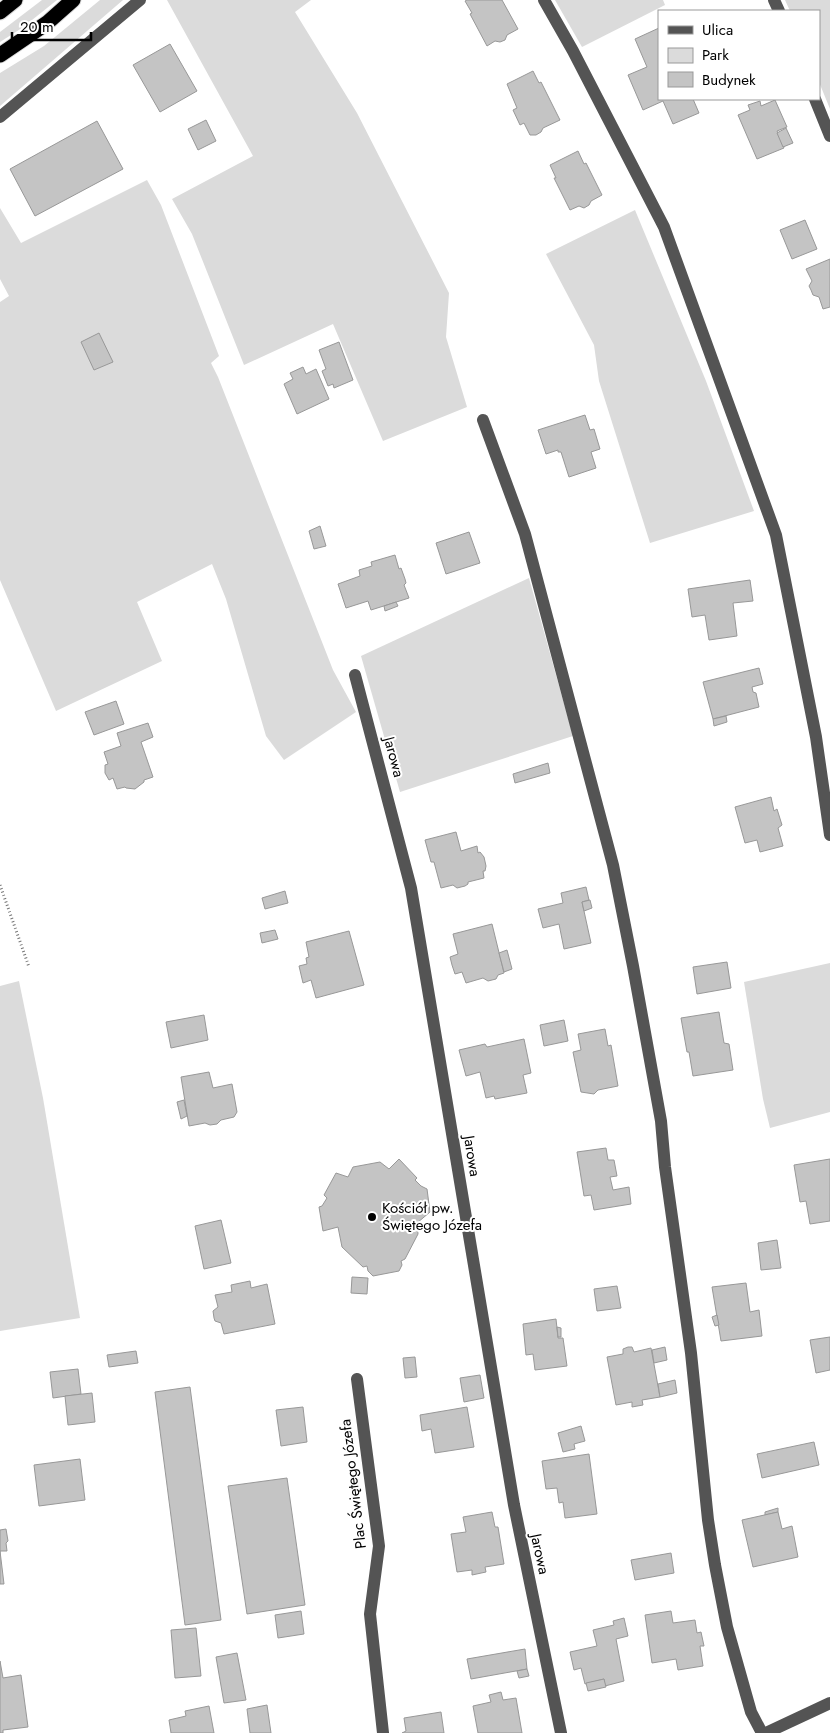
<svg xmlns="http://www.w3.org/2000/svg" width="830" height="1733" viewBox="0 0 830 1733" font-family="Jost,sans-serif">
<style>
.green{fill:#dbdbdb}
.building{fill:#c4c4c4;stroke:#989898}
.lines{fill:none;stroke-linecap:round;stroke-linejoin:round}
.highway-casing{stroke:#dbdbdb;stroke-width:17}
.path{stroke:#767676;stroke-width:3;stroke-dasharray:1 2.5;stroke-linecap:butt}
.minor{stroke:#545454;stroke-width:12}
.highway{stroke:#000;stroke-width:15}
.poi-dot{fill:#000;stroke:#fff;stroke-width:2}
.labels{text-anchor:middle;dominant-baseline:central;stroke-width:4;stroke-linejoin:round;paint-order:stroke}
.street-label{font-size:15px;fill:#000;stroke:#fff}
.poi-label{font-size:15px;fill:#000;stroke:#fff;text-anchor:start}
</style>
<rect width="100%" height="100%" fill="#fff"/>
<g class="green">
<path d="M42,0H57L22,28L0,42V32Z"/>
<path d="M100,0H123L0,106V73L44,46Z"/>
<path d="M167,0H311L295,12L357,113L449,293L446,337L467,407L383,441L333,324L244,365L192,234L172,199L253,156Z"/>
<path d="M555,0H663L665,5L582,47Z"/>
<path d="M785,0H830V109L819,82V11H790Z"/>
<path d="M147,180L161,205L219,356L211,363L218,377L333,670L356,712L284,760L266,736L226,599L212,564L137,602L162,661L56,711L0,580V302L9,296L0,279V208L21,243Z"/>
<path d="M635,210L706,381L754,511L650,543L599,381L594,345L546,254Z"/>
<path d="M529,578L573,736L400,792L361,656Z"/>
<path d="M830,963V1112L770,1128L763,1099L744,982Z"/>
<path d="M19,981L43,1098L80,1318L0,1331V986Z"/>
</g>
<g class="building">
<path d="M467,0H502L518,29L507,35L505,40L500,42L495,41L487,46L470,14L472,13L465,1Z"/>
<path d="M659,28V99H693L699,113L673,124L663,101L643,110L628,75L647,67L635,39Z"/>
<path d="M170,44L197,91L160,112L133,65Z"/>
<path d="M533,71L539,83L541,82L560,120L543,128L541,132L536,135H530L524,123L520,125L513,110L517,108L507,84Z"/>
<path d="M775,100L787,127L777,131L784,148L757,159L738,115L750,110L748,105L760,101L761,106Z"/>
<path d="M206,120L216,141L198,150L188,129Z"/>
<path d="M97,121L123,169L35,216L10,169Z"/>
<path d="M786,128L793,143L783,147L777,133Z"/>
<path d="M578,151L584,164L586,163L602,195L591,201L589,205L584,208L579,206L570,210L554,178H556L550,165Z"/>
<path d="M805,220L817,249L792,259L780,230Z"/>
<path d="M830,259V307L823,309L819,297L813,295L811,290L809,286L812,281L806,269Z"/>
<path d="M99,333L113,362L94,370L81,342Z"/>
<path d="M339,342L353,380L334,388L333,384L328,386L322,371L326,369L319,350Z"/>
<path d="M303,367L306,374L316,369L329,399L297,414L284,384L293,379L290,373Z"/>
<path d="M585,415L590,430L594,429L600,449L591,452L596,468L569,477L561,452H558V450L546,454L538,430Z"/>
<path d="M320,526L326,546L314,549L309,531Z"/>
<path d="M469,532L480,563L446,574L436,543Z"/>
<path d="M395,555L399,569L401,568L405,579L406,583L404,585L409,598L371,610L368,601L346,608L338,584L360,576L359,570L372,566L371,562Z"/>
<path d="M750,580L753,601L733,603L737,636L709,640L705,615L692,617L688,589Z"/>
<path d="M396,602L398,606L385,611L384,606Z"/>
<path d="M759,668L763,684L752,687L753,692L756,693L759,707L713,719L703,682Z"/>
<path d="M116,701L124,724L94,735L85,712Z"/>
<path d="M726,716L727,722L714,726L713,719Z"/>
<path d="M148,723L153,737L141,742L153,777L144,780V782L135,789L126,788L125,787L117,789L113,778L109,780L105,773V765L108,764L104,752L121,746L117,733Z"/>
<path d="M548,763L550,773L515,783L513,774Z"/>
<path d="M771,797L774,811L777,809L782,825L778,828L783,846L760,852L757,840L745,843L735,807Z"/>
<path d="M456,832L461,851L477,846L478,853L480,852L484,857L486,866L485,871H483L484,878L468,882V884L465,886L457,888L453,885L441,888L434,862H431L425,840Z"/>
<path d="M586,887L589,900L582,902L591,943L564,949L559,924L543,928L538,909L563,903L561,893Z"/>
<path d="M285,891L288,903L265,909L262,898Z"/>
<path d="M590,900L592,908L584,911L582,902Z"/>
<path d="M492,924L504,973L498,975L496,979L488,981L483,978L466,983L462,972L455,974L452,965L450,957L458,954L453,934Z"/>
<path d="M275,930L278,939L262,943L260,933Z"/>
<path d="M349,931L364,985L316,998L311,980L303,983L299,966L307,964L306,958L309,957L306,942Z"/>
<path d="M507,950L512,969L504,972L499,953Z"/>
<path d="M727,962L731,988L697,994L693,967Z"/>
<path d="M719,1012L724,1043L729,1044L733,1070L693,1076L689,1052H687L681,1018Z"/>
<path d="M204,1015L208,1040L171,1048L166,1022Z"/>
<path d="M564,1020L568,1041L544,1046L540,1025Z"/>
<path d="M605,1029L608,1046L611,1045L618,1086L598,1090L594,1094L581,1092L573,1052L581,1050L578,1034Z"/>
<path d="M524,1039L531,1073L523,1075L527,1093L495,1099L494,1096L486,1098L480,1072L466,1076L459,1050L485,1044L487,1047Z"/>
<path d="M209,1072L213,1088L232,1084L237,1112L234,1117L221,1120L217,1124L210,1125L205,1123L189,1126L181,1077Z"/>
<path d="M184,1100L187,1116L181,1119L177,1102Z"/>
<path d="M606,1148L608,1160H614L617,1176L610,1177L613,1190L629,1187L631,1204L594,1210L591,1195L584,1196L577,1152Z"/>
<path d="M399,1159L417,1178L415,1180L421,1186L427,1189L430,1212L417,1223L418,1234L405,1259L401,1261L402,1265L399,1271L373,1276L368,1271L367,1266L363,1267L342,1247L338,1227L323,1231L319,1207L322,1206L327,1198L324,1195L336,1173L348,1177L353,1167L380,1162L389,1169Z"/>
<path d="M830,1159V1221L810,1224L806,1201L800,1202L794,1165Z"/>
<path d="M221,1220L231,1263L204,1269L195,1226Z"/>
<path d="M777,1240L781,1268L761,1270L758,1243Z"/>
<path d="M352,1277L368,1278L367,1294L351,1293Z"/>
<path d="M250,1281L251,1288L267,1284L275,1324L224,1334L221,1323L215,1321L214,1318L213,1311L218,1307L215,1295L232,1292L231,1285Z"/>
<path d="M746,1283L750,1312L759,1310L762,1336L721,1341L712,1287Z"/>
<path d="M617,1286L621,1308L597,1311L594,1289Z"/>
<path d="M717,1315L719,1325L715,1326L712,1317Z"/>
<path d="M556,1319L558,1338H563L567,1366L535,1370L533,1354L526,1355L523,1324Z"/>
<path d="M557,1327L561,1328V1337H558Z"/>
<path d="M830,1337V1370L816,1373L810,1340Z"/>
<path d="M628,1347H632L634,1352L651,1348L660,1397L642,1400L643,1405L632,1407V1402L616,1405L607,1357L623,1354V1349Z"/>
<path d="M665,1347L667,1360L654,1363L652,1350Z"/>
<path d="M136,1351L138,1363L109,1367L107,1355Z"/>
<path d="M415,1357L417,1377L405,1378L403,1358Z"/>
<path d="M78,1369L81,1394L53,1398L50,1372Z"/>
<path d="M480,1375L484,1398L464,1402L460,1378Z"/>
<path d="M675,1380L677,1393L660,1397L658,1384Z"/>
<path d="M190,1387L221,1620L185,1625L155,1392Z"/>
<path d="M92,1393L95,1422L68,1425L65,1396Z"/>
<path d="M303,1407L307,1442L281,1446L276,1410Z"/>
<path d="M467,1407L474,1447L435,1453L431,1429L422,1431L420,1415Z"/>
<path d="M581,1426L585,1441L574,1444L575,1449L563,1452L558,1433Z"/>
<path d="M814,1442L819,1465L762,1478L757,1454Z"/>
<path d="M589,1454L597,1514L565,1518L563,1502L559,1503L557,1488L546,1489L542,1461Z"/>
<path d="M80,1459L85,1500L39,1506L34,1465Z"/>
<path d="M287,1478L305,1605L247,1614L228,1486Z"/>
<path d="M778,1508V1512L765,1515V1512Z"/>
<path d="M492,1512L495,1527H498L504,1564L485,1567L486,1572L472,1575V1570L457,1572L451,1534L466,1532L463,1517Z"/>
<path d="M778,1512L782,1529L792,1526L798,1557L753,1567L742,1520Z"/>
<path d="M6,1529L8,1541L6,1543L7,1551H0L4,1584H0V1530Z"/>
<path d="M671,1553L674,1573L635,1580L631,1560Z"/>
<path d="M301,1611L304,1634L278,1638L275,1615Z"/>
<path d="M671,1611L673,1623L695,1620L697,1633L701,1632L704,1646H700L703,1666L678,1670L676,1659L652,1663L645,1615Z"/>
<path d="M624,1618L628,1636L616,1639L624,1681L605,1686L604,1679L585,1684L581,1668L574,1670L570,1652L597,1646L593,1630L614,1625L613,1621Z"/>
<path d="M196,1628L201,1676L175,1678L171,1630Z"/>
<path d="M525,1649L527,1669L471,1679L467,1659Z"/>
<path d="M237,1653L246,1700L224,1703L216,1657Z"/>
<path d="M0,1661L3,1678L21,1675L28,1727L3,1730V1733H0Z"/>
<path d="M527,1669L529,1676L519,1678L517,1671Z"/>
<path d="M604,1679L606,1687L588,1691L586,1683Z"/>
<path d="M501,1692L503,1700L516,1698L522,1733H478L473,1706L491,1702L489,1695Z"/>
<path d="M267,1705L271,1733H250L247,1709Z"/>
<path d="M209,1706L214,1733H171L169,1720L186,1716L185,1711Z"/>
<path d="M441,1712L444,1733H402L406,1731L404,1718Z"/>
</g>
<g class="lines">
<g class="highway-casing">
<g id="highway">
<path d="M0,12L15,0"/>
<path d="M0,55L47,23L73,0"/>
</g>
</g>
<path class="path" d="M0,885L29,967"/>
<g class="minor">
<path d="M544,0L573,51L664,227L776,535L816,737L830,835"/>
<path d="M774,0L779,11"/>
<path d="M815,99L830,136"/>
<path d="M0,117L140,0"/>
<path d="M483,420L525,534L613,865L633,966L661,1121L665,1167L691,1353L708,1520L715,1565L727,1627L751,1712L762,1733"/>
<path d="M355,675L411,888L514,1505L561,1733"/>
<path d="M357,1379L379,1546L370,1614L383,1733"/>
<path d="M766,1733L830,1703"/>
</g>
<use href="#highway" class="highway"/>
</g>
<circle class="poi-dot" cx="372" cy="1217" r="5"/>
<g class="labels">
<g class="street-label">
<text transform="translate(394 757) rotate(75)">Jarowa</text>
<text transform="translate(472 1156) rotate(81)">Jarowa</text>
<text transform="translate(353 1484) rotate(-97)">Plac Świętego Józefa</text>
<text transform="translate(540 1554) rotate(78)">Jarowa</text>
</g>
<g class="poi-label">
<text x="382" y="1208">Kościół pw.<tspan x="382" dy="17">Świętego Józefa</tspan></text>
</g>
</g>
<rect x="658" y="10" width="162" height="90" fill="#ffffff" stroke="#999999"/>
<rect x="668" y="26" width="25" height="8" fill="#545454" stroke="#999999"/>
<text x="702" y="35" font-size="15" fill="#000000">Ulica</text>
<rect x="668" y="48" width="25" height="15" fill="#dbdbdb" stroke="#999999"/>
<text x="702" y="60" font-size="15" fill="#000000">Park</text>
<rect x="668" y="72" width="25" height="15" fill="#c4c4c4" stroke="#999999"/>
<text x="702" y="85" font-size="15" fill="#000000">Budynek</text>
<path d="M12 32v8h79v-8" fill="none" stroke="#000000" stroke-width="2.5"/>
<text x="20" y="32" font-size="15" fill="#000000" stroke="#ffffff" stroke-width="4" paint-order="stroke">20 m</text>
</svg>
